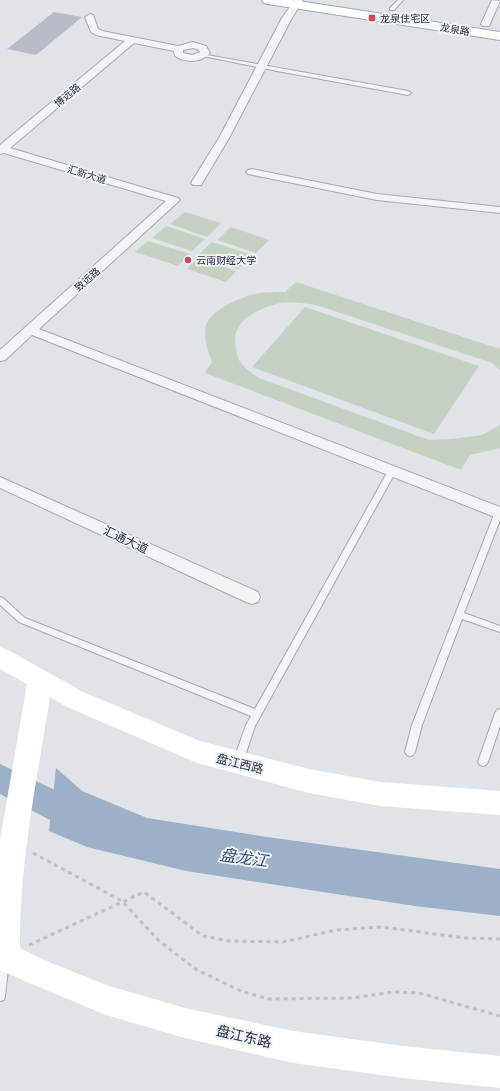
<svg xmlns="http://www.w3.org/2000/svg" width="500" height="1091" viewBox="0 0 500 1091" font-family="'Exo 2','Noto Sans SC',sans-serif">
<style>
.green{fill:#c5d2c1}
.water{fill:#9cb0c7}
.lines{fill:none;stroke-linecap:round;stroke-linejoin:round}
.river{fill:#9cb0c7;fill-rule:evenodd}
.building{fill:#b7bcc5}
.lane-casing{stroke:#a5aab2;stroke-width:2}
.street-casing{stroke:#a5aab2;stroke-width:2}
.primary-casing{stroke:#a0a7b4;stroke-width:2}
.path{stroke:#bec1c7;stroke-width:3;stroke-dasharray:4 4;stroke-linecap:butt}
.lane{fill:#f2f4f7;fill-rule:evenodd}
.street{fill:#f2f4f7;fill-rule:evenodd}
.secondary{fill:#fff;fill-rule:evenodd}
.primary{fill:#fff;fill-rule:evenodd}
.poi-dot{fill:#c94959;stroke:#eff2f6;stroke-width:1.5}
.labels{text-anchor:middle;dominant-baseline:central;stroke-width:4;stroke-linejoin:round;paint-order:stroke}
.far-poi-label{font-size:10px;fill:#29303f;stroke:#eff2f6;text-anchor:start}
.far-street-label{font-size:10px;fill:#29303f;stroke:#eff2f6}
.street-label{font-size:12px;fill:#29303f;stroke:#eff2f6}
.near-street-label{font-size:14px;fill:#29303f;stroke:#eff2f6}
.near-water-label{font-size:16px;font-style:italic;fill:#354e71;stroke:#eff2f6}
</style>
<rect width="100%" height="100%" fill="#e0e3e8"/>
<g class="green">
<path d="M185,212L221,223L207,237L170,224Z"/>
<path d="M166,226L205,239L192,251L152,238Z"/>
<path d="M231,227L269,240L256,253L217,240Z"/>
<path d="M148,241L190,254L178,266L135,252Z"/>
<path d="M212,242L252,255L238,269L198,255Z"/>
<path d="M198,258L236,271L226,282L187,269Z"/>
<path d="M296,282L500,349V370L492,363L477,358L316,305C302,303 287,300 273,305C253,311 230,323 236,348C236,351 237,356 239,360C243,367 252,373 259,378L429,440L453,439L482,435L500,425V448L470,455L461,470L205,373L212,362C208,351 203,338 206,326C211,308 244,296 260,293C269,292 277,292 285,292Z"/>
<path d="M305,307L479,366L434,434L252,367Z"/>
</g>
<path class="water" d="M56,768L82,791L147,818L267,837L500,869V916L415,906L186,871L87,847L49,831Z"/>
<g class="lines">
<path class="river" d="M0,764L97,810L102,821L97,832L85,836L73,832L0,794Z"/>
</g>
<path class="building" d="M54,12L82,17L36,55L7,49Z"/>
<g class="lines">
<g class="lane-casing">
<g id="lane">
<path d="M398,0H403L394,10H390V8Z"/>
<path d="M201,54L408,91L411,93L408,95L277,71L203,56L201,55Z"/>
<path d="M392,468L396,471L255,726L243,762L241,765L238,766L235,765L233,762L246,725L251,716L19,622L0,605V597L3,598L25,618L255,709L388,471Z"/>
<path d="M499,509L500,520L464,613L500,626V632L462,619L422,725L415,752L413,755L410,756L407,755L405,752L412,725L495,512Z"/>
<path d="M500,709V726L488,762L486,765L483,766L480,765L478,762L495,713L497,710Z"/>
<path d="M4,957L8,958L9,962L5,996L4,1000L0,1001V959Z"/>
</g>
</g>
<g class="street-casing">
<g id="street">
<path d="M295,0H303L292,18L229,138L201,185H193L191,183L219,138L282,18Z"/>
<path d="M492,0L500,1L489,26H483L481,24Z"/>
<path d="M90,14L93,15L98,29L102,31L178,46L193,42L206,46L210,53C201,63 185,63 175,56L174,51L134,43L10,148L178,198L180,200L39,329L500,507V519L32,335L5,360L0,361V350L166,201L4,153L0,154V145L125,41L96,35L91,32L85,17ZM193,48L199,50L200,52L192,55L183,53V50Z"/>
<path d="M252,169L377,194L500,207V213L377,200L248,174L246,172L248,170Z"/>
<path d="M0,477L258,592L260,597L258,602L252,604L246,602L0,488Z"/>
</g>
</g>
<g class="primary-casing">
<path id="primary" d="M262,0H292L500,32V40L268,4L264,3Z"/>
</g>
<g class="path">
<path d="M33,853L122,901L159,941L197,970L241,991L268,999L353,998L392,992L419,993L500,1016"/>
<path d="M29,945L144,892L203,936L229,941L283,942L336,930L381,927L466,938L500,939"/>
</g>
<use href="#lane" class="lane"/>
<use href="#street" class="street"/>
<path class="secondary" d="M0,647L8,650L83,692L200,741L309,769L380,782L500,791V815L380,806L309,793L197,763L65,706L50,697C37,780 19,864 20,948L44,960L106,985L185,1008L293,1031L403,1046L500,1056V1088L403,1078L293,1063L185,1038L106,1015L25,981L0,970V840L27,684L0,669Z"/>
<use href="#primary" class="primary"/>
</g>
<g class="poi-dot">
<rect x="368" y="14" width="8" height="8" rx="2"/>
<circle cx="188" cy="260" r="4"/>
</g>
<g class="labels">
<g class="far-poi-label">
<text x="380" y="18">龙泉住宅区</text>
<text x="196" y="260">云南财经大学</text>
</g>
<g class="far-street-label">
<text transform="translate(455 29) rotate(9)">龙泉路</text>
<text transform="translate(67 95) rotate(-40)">博远路</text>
<text transform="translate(87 174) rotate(17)">汇新大道</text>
<text transform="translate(87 279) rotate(-42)">致远路</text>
</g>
<g class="street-label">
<text transform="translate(126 539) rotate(25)">汇通大道</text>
<text transform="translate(240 763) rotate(14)">盘江西路</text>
</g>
<g class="near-street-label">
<text transform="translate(244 1036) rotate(13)">盘江东路</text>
</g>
<g class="near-water-label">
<text transform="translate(244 857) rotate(8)">盘龙江</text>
</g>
</g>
</svg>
